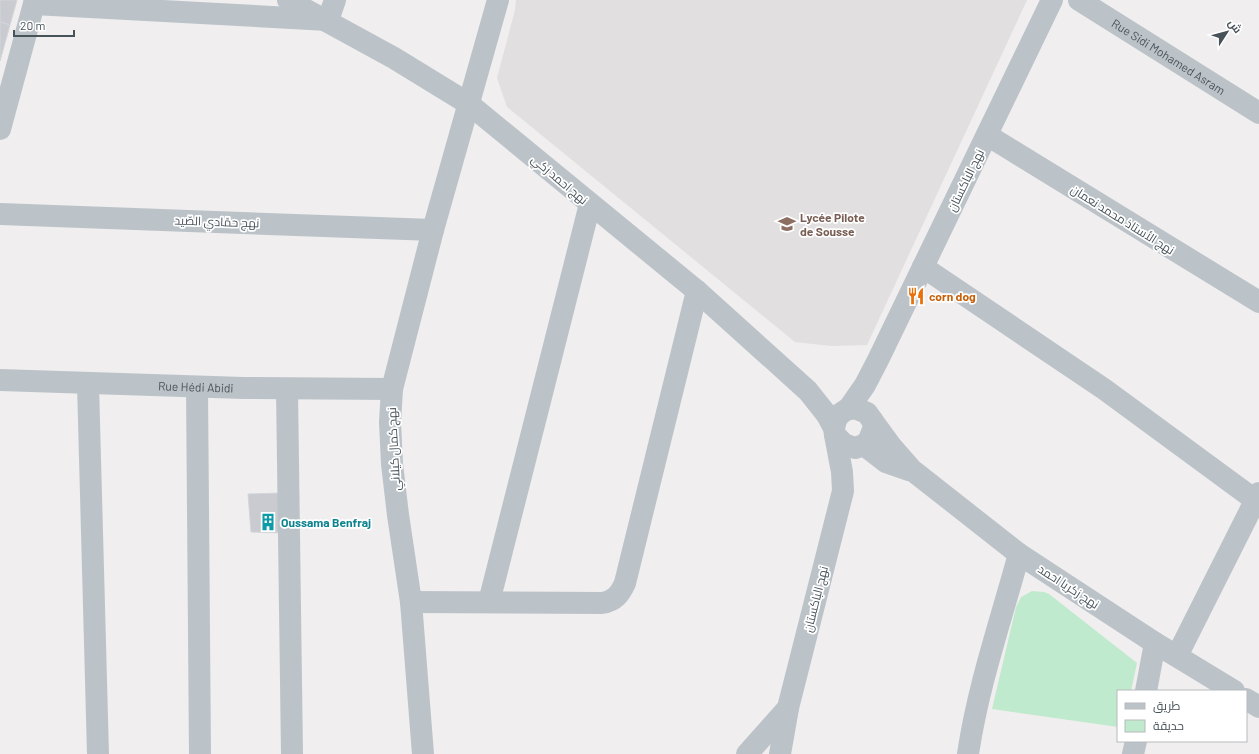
<svg xmlns="http://www.w3.org/2000/svg" width="1259" height="754" viewBox="0 0 1259 754" font-family="Barlow,Cairo,sans-serif">
<style>
.education{fill:#e1dfdf}
.green{fill:#c0eacd}
.building{fill:#c9cbd0;stroke:#d2d5d9}
.lines{fill:none;stroke-linecap:round;stroke-linejoin:round}
.minor{stroke:#bbc3c9;stroke-width:22}
.labels{text-anchor:middle;dominant-baseline:central;stroke-width:3.5;stroke-linejoin:round;paint-order:stroke}
.street-label{font-size:12px;fill:#485259;stroke:#fff}
.education-label{font-size:12px;font-weight:bold;fill:#785e54;stroke:#fff;text-anchor:start}
.food-label{font-size:12px;font-weight:bold;fill:#c56008;stroke:#fff;text-anchor:start}
.culture-label{font-size:12px;font-weight:bold;fill:#0d838f;stroke:#fff;text-anchor:start}
</style>
<rect width="100%" height="100%" fill="#f0eeee"/>
<path class="education" d="M516,0H1027L867,345L831,346L795,342L507,107L497,78L515,10Z"/>
<path class="green" d="M1032,591L1044,592L1049,594L1137,663L1131,691H1118V727L992,709L1016,607L1021,597Z"/>
<g class="building">
<path d="M0,0H17L10,25L0,22Z"/>
<path d="M0,22L10,25L0,61Z"/>
<path d="M282,493L284,533L251,532L248,494Z"/>
</g>
<g class="lines">
<g class="minor">
<path d="M288,0L394,58L469,104L697,291L808,391L827,415L834,428L835,435L844,444L855,448L864,445L869,440L874,427L872,420L867,413L855,408L846,410L840,414L836,420L834,428"/>
<path id="s1" d="M1079,0L1259,113"/>
<path d="M34,4L328,20L335,0"/>
<path d="M0,129L35,0"/>
<path d="M987,135L1259,302"/>
<path d="M0,214L433,230"/>
<path d="M923,267L1104,389L1255,500"/>
<path id="s2" d="M0,380L243,388L392,389"/>
<path d="M88,384L98,754"/>
<path d="M197,387L200,754"/>
<path d="M287,389L292,754"/>
<path d="M849,408L865,385L878,360L1052,0"/>
<path d="M872,420L891,446L912,470L1019,554L1155,643L1234,691"/>
<path d="M864,445L886,462L909,470"/>
<path d="M411,602L602,603C615,601 620,594 625,583L697,291"/>
<path d="M489,602L590,204"/>
<path d="M1177,656L1259,493"/>
<path d="M1146,691L1155,643"/>
<path d="M1246,699L1259,707"/>
<path d="M423,754L411,602L398,515L392,464L390,422L392,389L433,230L498,0"/>
<path d="M747,754L788,708"/>
<path d="M780,754L788,708L843,491L842,472L835,435"/>
<path d="M968,754C978,686 1001,620 1019,554"/>
<path d="M1133,754L1136,741"/>
</g>
</g>
<defs>
<g id="university-bare" transform="scale(1.38)"><path d="M0-5L7-2L0 1L-7-2ZM-4 1L0 2.5L4 1V4Q0 6-4 4Z" fill="#8d6e63" stroke="#fff" stroke-width="2.5" paint-order="stroke"/></g>
<g id="restaurant-bare" transform="scale(1.38)"><path d="M-5-6h1v4h1v-4h1v4h1v-4h1v5L-1.5 .5V6h-2V.5L-5-1ZM5-6V6H3V1.5H1.5Q1.5-4 5-6Z" fill="#e8710a" stroke="#fff" stroke-width="2.5" paint-order="stroke"/></g>
<g id="building-bare" transform="scale(1.38)"><path d="M-4-6H4V6H1V3H-1V6H-4ZM-2.5-4.3h1.7v1.8h-1.7ZM.8-4.3h1.7v1.8H.8ZM-2.5-1h1.7V.8h-1.7ZM.8-1h1.7V.8H.8Z" fill="#0f9aa8" stroke="#fff" stroke-width="2.5" paint-order="stroke"/></g>
</defs>
<g fill-rule="evenodd">
<use href="#university-bare" x="787" y="224"/>
<use href="#restaurant-bare" x="916" y="296"/>
<use href="#building-bare" x="268" y="522"/>
</g>
<g class="labels">
<g class="street-label">
<text stroke="none"><textPath href="#s1" startOffset="106">Rue Sidi Mohamed Asram</textPath></text>
<text transform="translate(560 179) rotate(40)">نهج احمد زكي</text>
<text transform="translate(965 180) rotate(-64)">نهج الباكستان</text>
<text transform="translate(1123 219) rotate(32)">نهج الأستاذ محمد نعمان</text>
<text transform="translate(217 221) rotate(2)">نهج حمّادي الصّيد</text>
<text stroke="none"><textPath href="#s2" startOffset="196">Rue Hédi Abidi</textPath></text>
<text transform="translate(393 449) rotate(-93)">نهج كمال كيلاني</text>
<text transform="translate(1069 586) rotate(33)">نهج زكريا احمد</text>
<text transform="translate(815 599) rotate(-76)">نهج الباكستان</text>
</g>
<g class="education-label">
<text x="800" y="217">Lycée Pilote<tspan x="800" dy="14">de Sousse</tspan></text>
</g>
<g class="food-label">
<text x="929" y="296">corn dog</text>
</g>
<g class="culture-label">
<text x="281" y="522">Oussama Benfraj</text>
</g>
</g>
<rect x="1117" y="690" width="130" height="52" fill="#ffffff" stroke="#b6babd"/>
<rect x="1125" y="703" width="20" height="6" fill="#bbc3c9" stroke="#b6babd"/>
<text x="1153" y="710" font-size="12" fill="#485259">طريق</text>
<rect x="1125" y="720" width="20" height="12" fill="#c0eacd" stroke="#b6babd"/>
<text x="1153" y="730" font-size="12" fill="#485259">حديقة</text>
<g transform="translate(1227 32) rotate(54)" stroke="#ffffff" stroke-width="3" paint-order="stroke">
<path d="M0-3L7 15L0 10L-7 15Z" fill="#485259"/>
<text y="-6" font-size="11" font-weight="bold" text-anchor="middle" fill="#485259">ش</text>
</g>
<path d="M14 30v6h60v-6" fill="none" stroke="#485259" stroke-width="2"/>
<text x="20" y="30" font-size="12" fill="#485259" stroke="#ffffff" stroke-width="3" paint-order="stroke">20 m</text>
</svg>
